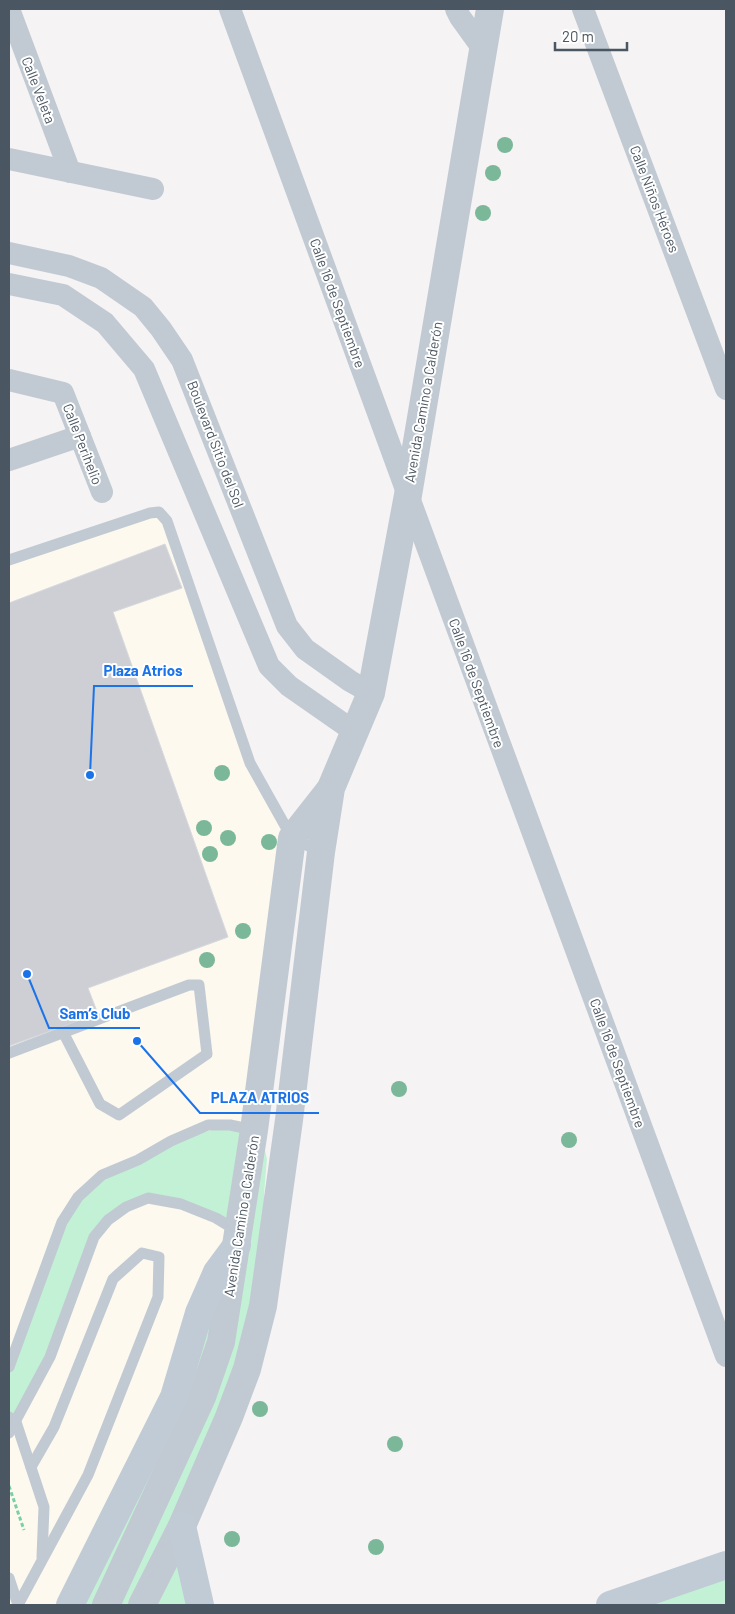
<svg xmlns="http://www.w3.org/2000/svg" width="735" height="1614" viewBox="0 0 735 1614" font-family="Barlow,sans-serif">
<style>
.commercial{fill:#fdf9ef}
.green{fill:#c3f1d5}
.building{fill:#cdcfd5;stroke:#d7d9de}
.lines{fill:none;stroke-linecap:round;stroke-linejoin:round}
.path{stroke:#7ad0a6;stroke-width:3;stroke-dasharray:4 2.5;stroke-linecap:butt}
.service{stroke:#c1cad2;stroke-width:11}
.minor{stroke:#c1cad2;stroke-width:22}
.tertiary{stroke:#c1cad2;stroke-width:28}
.secondary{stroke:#c1cbd6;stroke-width:28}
.tree{fill:#7bb799}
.labels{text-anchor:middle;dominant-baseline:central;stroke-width:4;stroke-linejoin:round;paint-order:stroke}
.street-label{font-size:14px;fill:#4a5661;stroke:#fff}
.leader{fill:none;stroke:#1a73e8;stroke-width:2}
.callout-dot{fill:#1a73e8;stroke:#fff;stroke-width:2}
.callout-label{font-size:15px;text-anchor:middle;font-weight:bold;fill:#1a73e8;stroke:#fff;stroke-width:4;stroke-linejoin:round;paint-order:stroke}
</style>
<rect width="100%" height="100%" fill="#f5f3f3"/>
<path class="commercial" d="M159,512L250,763L292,838L237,1245L69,1605H9V561Z"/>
<g class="green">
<path d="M230,1125L263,1142L267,1159L264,1194L267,1212L263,1306L182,1526L200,1605H69L237,1245L216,1218L148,1198L126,1207L94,1237L50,1357L9,1432V1367L62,1222L102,1175L171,1141Z"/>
<path d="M726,1565V1605H610Z"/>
</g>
<path class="building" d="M165,544L182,588L113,612L228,937L88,988L98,1014L9,1046V603Z"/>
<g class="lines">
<path class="path" d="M9,1486L24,1530"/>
<g class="service">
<path d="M9,560L150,513L159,512L167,521L250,763L292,838L321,852"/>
<path d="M9,1053L189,985H199L207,1054L119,1115L100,1104L63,1032"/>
<path d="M9,1367L62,1222L78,1197L102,1175L138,1160L171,1141L208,1125H230L254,1130"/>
<path d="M9,1417L16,1422L44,1507L42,1557"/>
<path d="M9,1433L50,1357L94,1237L108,1220L126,1207L148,1198L181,1204L216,1218L239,1232"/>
<path d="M9,1578L18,1605"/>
<path d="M18,1605L88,1475L158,1297L159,1257L142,1253L113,1279L54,1427L31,1467"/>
</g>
<g class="minor">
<path d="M9,9L70,172"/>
<path d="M230,9L408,495L726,1356"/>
<path d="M456,9L460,17L483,49"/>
<path d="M583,9L726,389"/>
<path d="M9,159L153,189"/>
<path d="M9,253L69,266L101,278L143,307L161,329L182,360L287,626L305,649L350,681L371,693"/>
<path d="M9,284L63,295L105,323L144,369L269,666L289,686L355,732"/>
<path d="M9,380L63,393L102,492"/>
<path d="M9,460L80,436"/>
</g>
<g class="tertiary">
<path d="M106,1605L202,1397L221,1342L254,1130L292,838L329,791"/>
<path d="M142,1605L182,1526L229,1417L247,1369L263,1306L289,1120L321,852L331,788L371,693L408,495L490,9"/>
</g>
<g class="secondary">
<path d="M182,1526L200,1605"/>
<path d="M70,1605L174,1397L199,1313L217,1272L237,1245"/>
<path d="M610,1605L726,1565"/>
</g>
</g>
<g class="tree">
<circle cx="505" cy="145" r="8"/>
<circle cx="493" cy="173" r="8"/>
<circle cx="483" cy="213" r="8"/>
<circle cx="222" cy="773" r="8"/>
<circle cx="204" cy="828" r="8"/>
<circle cx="228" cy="838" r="8"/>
<circle cx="269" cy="842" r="8"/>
<circle cx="210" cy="854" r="8"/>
<circle cx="243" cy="931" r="8"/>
<circle cx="207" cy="960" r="8"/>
<circle cx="399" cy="1089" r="8"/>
<circle cx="569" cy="1140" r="8"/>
<circle cx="260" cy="1409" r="8"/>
<circle cx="395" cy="1444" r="8"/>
<circle cx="232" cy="1539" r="8"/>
<circle cx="376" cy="1547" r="8"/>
</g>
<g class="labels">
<g class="street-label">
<text transform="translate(39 90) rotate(69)">Calle Veleta</text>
<text transform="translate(655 199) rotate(69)">Calle Niños Héroes</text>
<text transform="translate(338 303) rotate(70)">Calle 16 de Septiembre</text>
<text transform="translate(423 402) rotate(-80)">Avenida Camino a Calderón</text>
<text transform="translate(83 444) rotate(69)">Calle Perihelio</text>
<text transform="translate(216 444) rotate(69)">Boulevard Sitio del Sol</text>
<text transform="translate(477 683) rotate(70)">Calle 16 de Septiembre</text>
<text transform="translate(618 1063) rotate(70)">Calle 16 de Septiembre</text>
<text transform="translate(241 1216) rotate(-81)">Avenida Camino a Calderón</text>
</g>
</g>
<path class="leader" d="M90 775L94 686H193M27 974L49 1028H140M137 1041L200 1113H319"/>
<g class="callout-dot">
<circle cx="90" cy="775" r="5"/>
<circle cx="27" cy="974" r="5"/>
<circle cx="137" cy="1041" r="5"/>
</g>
<g class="callout-label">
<text x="143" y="676">Plaza Atrios</text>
<text x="95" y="1019">Sam’s Club</text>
<text x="260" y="1103">PLAZA ATRIOS</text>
</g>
<rect width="735" height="1614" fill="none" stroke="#4a5661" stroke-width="20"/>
<path d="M555 42v8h72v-8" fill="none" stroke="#4a5661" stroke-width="2.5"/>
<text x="562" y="42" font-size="15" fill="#4a5661" stroke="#ffffff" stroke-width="4" paint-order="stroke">20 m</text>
</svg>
